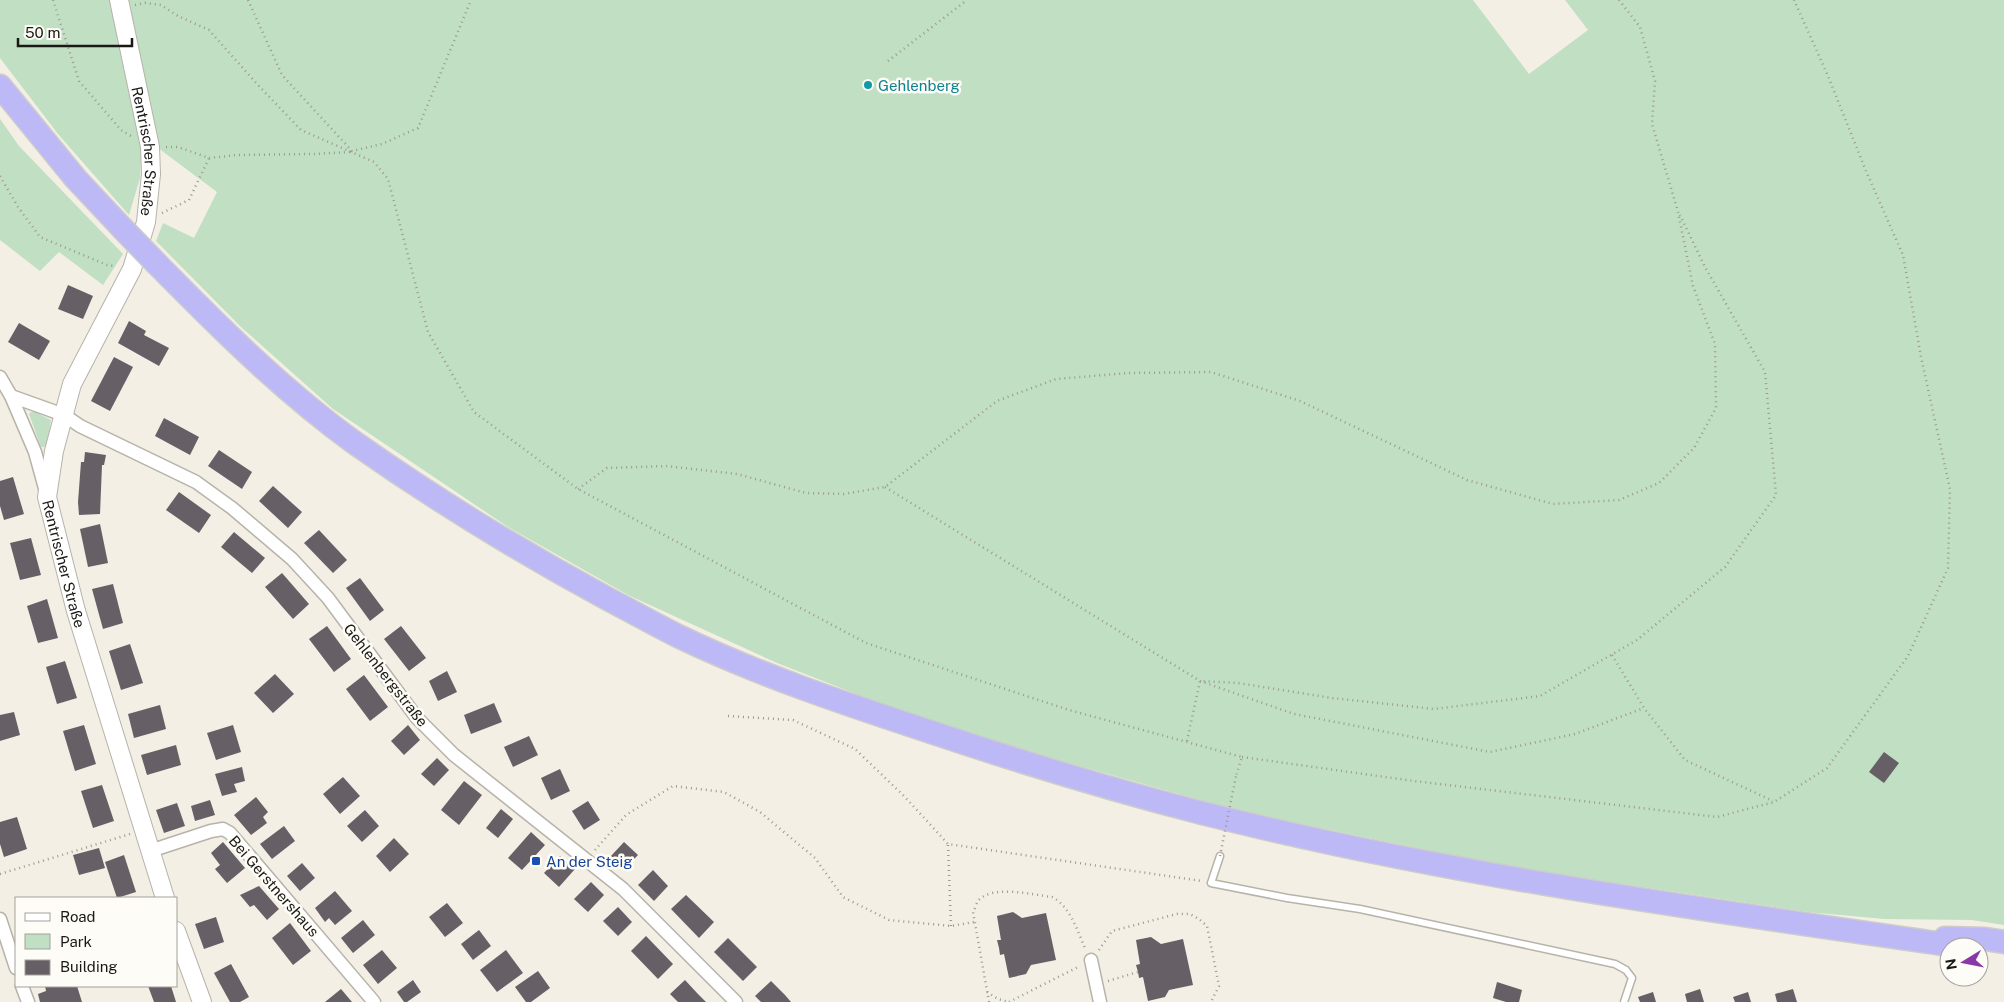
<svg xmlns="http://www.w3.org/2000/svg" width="2004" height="1002" viewBox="0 0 2004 1002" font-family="'Public Sans',sans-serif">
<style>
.green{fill:#c0dfc3}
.building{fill:#665f66}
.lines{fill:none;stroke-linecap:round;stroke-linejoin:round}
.lane-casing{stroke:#b7b3aa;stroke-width:9}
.street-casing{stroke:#b7b3aa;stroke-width:15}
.secondary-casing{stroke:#b7b3aa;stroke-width:20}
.highway-casing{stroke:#cdcccc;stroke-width:25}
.path{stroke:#9c9991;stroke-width:2.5;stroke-dasharray:1 4;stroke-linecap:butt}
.lane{stroke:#fff;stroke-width:6}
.street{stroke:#fff;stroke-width:12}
.secondary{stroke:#fff;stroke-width:18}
.highway{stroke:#bdb8f6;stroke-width:22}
.highway-bridge-casing{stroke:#cdcccc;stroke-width:25;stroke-linecap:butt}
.path-bridge{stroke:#9c9991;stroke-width:2.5;stroke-dasharray:1 4;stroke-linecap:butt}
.highway-bridge{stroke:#bdb8f6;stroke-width:22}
.culture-dot{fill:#0f9aa8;stroke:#fefcf6;stroke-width:2}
.transit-dot{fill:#1a4fb4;stroke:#fefcf6;stroke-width:2}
.labels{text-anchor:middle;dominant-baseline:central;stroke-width:5;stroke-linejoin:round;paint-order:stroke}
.culture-label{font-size:15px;fill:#0d838f;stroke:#fefcf6;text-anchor:start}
.street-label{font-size:15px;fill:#1a1915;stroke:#fefcf6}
.transit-label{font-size:15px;fill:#164399;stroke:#fefcf6;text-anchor:start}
</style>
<rect width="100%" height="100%" fill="#f3efe4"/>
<g class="green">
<path d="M0,0H1473L1529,74L1588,30L1565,0H2004V925L1972,920L1884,919L1808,912L1504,866L1243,812L991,741L874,701L777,663L630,596L508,527L333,409L241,327L156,241L163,223L194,238L217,192L142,136L140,178L129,215L58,134L0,58Z"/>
<path d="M0,119L19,146L123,254L103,285L59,252L40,271L0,240Z"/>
<path d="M31,412H35L51,420L47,444L44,447H41L29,414Z"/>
</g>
<g class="building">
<path d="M68,285L93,296L83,319L58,309Z"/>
<path d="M129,321L146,331L144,335L169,348L159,366L118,343Z"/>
<path d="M19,323L50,341L39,360L8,342Z"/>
<path d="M114,357L133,367L110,411L91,401Z"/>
<path d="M164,418L199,437L190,455L155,436Z"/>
<path d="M219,450L252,472L242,489L208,466Z"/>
<path d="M85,452L106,455L104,465H102L100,514L79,515L78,502L81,462H84Z"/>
<path d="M13,477L24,514L4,520L0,506V481Z"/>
<path d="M273,486L302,512L288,528L259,501Z"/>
<path d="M179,492L211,515L199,533L166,510Z"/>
<path d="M100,524L108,563L88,567L80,529Z"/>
<path d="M319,530L347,560L333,573L304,543Z"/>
<path d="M234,532L265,558L252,573L221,547Z"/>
<path d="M31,538L41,575L20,580L10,543Z"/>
<path d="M282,573L309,604L293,619L265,587Z"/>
<path d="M360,578L384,610L370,621L346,588Z"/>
<path d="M113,584L123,623L103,629L92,589Z"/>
<path d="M47,599L58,638L38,643L27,606Z"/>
<path d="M327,626L351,659L334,672L309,639Z"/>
<path d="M401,626L426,658L409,671L384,639Z"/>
<path d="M130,644L143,683L121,690L109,651Z"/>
<path d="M65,661L77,698L57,704L46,667Z"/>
<path d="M447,671L457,692L438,701L429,681Z"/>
<path d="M275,674L294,694L273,713L254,693Z"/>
<path d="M364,675L388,707L370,721L346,689Z"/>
<path d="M494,703L502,722L471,734L464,715Z"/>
<path d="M160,705L166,729L134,738L128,714Z"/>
<path d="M14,712L20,735L0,741V715Z"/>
<path d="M84,725L96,764L75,771L63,731Z"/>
<path d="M233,725L241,752L216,760L207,733Z"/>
<path d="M408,725L420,740L404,755L391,741Z"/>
<path d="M529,736L538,755L513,767L504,747Z"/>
<path d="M176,745L181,765L147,775L141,755Z"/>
<path d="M1884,752L1899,763L1884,783L1869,772Z"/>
<path d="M437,758L449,770L434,786L421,774Z"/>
<path d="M242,767L245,781L234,784L237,792L222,796L215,774Z"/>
<path d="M560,769L570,791L551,800L541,778Z"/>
<path d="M343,777L360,796L340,814L323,794Z"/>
<path d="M464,781L482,795L459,825L441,810Z"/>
<path d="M102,785L114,821L93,828L81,791Z"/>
<path d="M256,797L268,812L263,817L267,823L251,835L234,815Z"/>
<path d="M210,800L215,815L195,821L191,806Z"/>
<path d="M588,801L600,820L584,830L572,811Z"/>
<path d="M177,803L185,826L164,833L156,810Z"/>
<path d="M501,809L513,819L498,838L486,828Z"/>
<path d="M365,810L379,826L362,842L347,826Z"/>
<path d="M17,817L27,849L4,857L0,844V822Z"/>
<path d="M284,826L295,841L272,859L260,844Z"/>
<path d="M531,832L545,845L522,870L508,858Z"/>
<path d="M394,838L409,854L390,872L376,856Z"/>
<path d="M223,842L245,868L227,883L215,869L220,865L211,853Z"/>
<path d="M624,842L638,855L624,870L611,856Z"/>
<path d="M99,848L105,868L79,875L73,855Z"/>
<path d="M124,855L136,892L117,898L105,862Z"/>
<path d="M560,856L575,869L559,887L544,873Z"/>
<path d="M302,863L315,878L300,891L287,876Z"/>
<path d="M653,870L668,886L654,901L638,885Z"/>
<path d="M591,882L604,895L588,912L574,899Z"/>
<path d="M259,886L279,909L267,920L254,905L250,907L240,895Z"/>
<path d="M335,891L352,911L335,925L329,918L325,922L315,908Z"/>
<path d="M686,895L714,922L699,938L671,909Z"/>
<path d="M447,903L463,923L445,937L429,917Z"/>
<path d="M618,907L632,922L618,936L603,921Z"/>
<path d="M1013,912L1022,918L1046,913L1056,960L1031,965L1026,974L1009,978L1004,954L1000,955L999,948L997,940H1001L997,916Z"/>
<path d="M216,917L224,942L204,949L195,924Z"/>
<path d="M363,920L375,935L353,953L341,938Z"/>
<path d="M290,923L311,951L293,965L272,938Z"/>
<path d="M479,930L491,946L473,960L461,944Z"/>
<path d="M646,936L673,964L658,979L631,951Z"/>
<path d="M1151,937L1161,944L1183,939L1193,985L1169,990L1165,997L1148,1001L1143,977L1139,978L1138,972L1136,965L1140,964L1136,940Z"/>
<path d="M728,938L757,967L743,981L714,952Z"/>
<path d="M382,950L397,968L378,984L363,965Z"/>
<path d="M506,950L523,973L497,992L480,970Z"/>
<path d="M231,964L249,997L240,1002H230L214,973Z"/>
<path d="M538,971L550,988L531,1002H526L515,987Z"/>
<path d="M413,980L421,992L407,1002H404L397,992Z"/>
<path d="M685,980L697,993L706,1002H678L670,994Z"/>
<path d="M771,981L785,995L791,1002H761L755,996Z"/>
<path d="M1497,982L1522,990L1519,1002H1506L1493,998Z"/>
<path d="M45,986H77L82,1002H40L38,994L46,991Z"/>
<path d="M148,986H171L176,1002H154Z"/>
<path d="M341,989L352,1002H325Z"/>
<path d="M1700,989L1704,1002H1687L1685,994Z"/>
<path d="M1793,989L1797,1002H1777L1775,994Z"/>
<path d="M1653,992L1656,1002H1640L1638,997Z"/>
<path d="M1748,992L1751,1002H1735L1733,997Z"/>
</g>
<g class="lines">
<g class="lane-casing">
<path id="lane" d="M1220,856L1211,883L1287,898L1360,909L1615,964L1626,970L1632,978L1624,1002"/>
</g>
<g class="street-casing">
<g id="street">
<path d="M0,377L11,396L64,415L80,426L196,482L232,508L292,559L328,598L417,718L454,755L623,889L736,1002"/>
<path d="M11,396L35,452L46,492"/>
<path d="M150,851L211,831L223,829L230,833L374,1002"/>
<path d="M0,919L16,968"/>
<path d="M1091,960L1100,1002"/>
<path d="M22,986L28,1002"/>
</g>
</g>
<g class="secondary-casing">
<g id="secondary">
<path id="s1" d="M119,0L150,147L151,174L146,222L132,269L72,384L54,451L47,497L76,611L165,898"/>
<path d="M176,931L202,1002"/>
</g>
</g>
<g class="highway-casing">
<g id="highway">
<path d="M0,86L76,179L123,229"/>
<path d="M157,264C219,327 283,391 355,443C436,500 521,552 608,599C631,611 654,624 678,636C761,676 849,705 937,734C1024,763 1113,790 1202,813C1452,876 1708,910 1963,947"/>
<path d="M1945,938L1985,939L2004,942"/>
</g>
</g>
<g class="path">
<path d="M53,0L79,81L121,130L131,136"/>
<path d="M248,0L282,75L352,151L382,144L418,128L471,0"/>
<path d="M135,5L145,3L161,5L178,16L209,30L257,84L301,130L374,162L388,179L428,332L474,412L578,489L866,643L1069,710L1242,757L1236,776"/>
<path d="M888,61L967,0"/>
<path d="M166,147H178L209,158L237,155L313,154L351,152"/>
<path d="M0,176L18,207L40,237L107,265L115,266"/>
<path d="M162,213L189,200L209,158"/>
<path d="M885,487L1200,681L1294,714L1490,752L1575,734L1644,708"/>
<path d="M578,489L607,468L666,466L737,474L806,493L844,494L885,487L997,401L1056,379L1128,373L1211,372L1300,401L1467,480L1553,504L1619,500L1659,483L1694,448L1716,408L1715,344L1693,286L1678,212L1652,124L1655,81L1640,27L1619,0"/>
<path d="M1612,655L1644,708L1685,760L1773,801"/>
<path d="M728,716L793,720L855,749L904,796L948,844L1202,881"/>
<path d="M1187,741L1200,681L1238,683L1332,698L1434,709L1540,696L1637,640L1725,567L1776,495L1765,372L1705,267L1680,215"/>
<path d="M1242,757L1414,781L1717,817L1774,802L1827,768L1908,656L1948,568L1950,489L1921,357L1903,255L1866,171L1828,76L1794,0"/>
<path d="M948,845L951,926"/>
<path d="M595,850L626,815L673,786L724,792L760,812L815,858L843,897L889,920L951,926L974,922"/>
<path d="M0,874L130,834"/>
<path d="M1099,950L1112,931L1177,914H1190L1199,919L1207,926L1219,986L1211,1002"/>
<path d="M1108,981L1138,972"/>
<path d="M987,992L998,999L1009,1002"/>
<path d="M989,1002L973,912C975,909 976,904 978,901C992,884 1033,895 1052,897C1070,906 1077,930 1085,948"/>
<path d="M1009,1002L1078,967"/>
</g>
<use href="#lane" class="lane"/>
<use href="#street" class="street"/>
<use href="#secondary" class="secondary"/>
<use href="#highway" class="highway"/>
<g class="highway-bridge-casing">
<path id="highway-bridge" d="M123,229L157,264"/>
</g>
<path class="path-bridge" d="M1220,856L1236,776"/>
<use href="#highway-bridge" class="highway-bridge"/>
</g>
<circle class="culture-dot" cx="868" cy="85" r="5"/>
<rect class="transit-dot" x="531" y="856" width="10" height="10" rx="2.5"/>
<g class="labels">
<g class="culture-label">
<text x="878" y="85">Gehlenberg</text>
</g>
<g class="street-label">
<text stroke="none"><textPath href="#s1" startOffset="154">Rentrischer Straße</textPath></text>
<text stroke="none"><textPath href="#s1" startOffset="589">Rentrischer Straße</textPath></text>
<text transform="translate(386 675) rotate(52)">Gehlenbergstraße</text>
<text transform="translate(274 886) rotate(49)">Bei Gerstnershaus</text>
</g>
<g class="transit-label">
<text x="546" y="861">An der Steig</text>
</g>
</g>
<rect x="15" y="897" width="162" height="90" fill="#fefcf6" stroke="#a3a19c"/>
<rect x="25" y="913" width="25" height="8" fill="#ffffff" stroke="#a3a19c"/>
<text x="60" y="922" font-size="15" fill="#1a1915">Road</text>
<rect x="25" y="934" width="25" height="15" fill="#c0dfc3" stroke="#a3a19c"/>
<text x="60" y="947" font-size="15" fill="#1a1915">Park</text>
<rect x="25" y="960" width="25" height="15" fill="#665f66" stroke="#a3a19c"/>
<text x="60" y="972" font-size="15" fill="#1a1915">Building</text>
<g transform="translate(1964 962) rotate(260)"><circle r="24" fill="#fefcf6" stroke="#a3a19c"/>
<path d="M0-4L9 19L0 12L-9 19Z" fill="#8938a7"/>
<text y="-8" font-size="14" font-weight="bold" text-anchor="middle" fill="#1a1915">N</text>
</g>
<path d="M18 38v8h114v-8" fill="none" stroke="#1a1915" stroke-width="2.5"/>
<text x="25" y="38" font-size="15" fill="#1a1915" stroke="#fefcf6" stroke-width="4" paint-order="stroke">50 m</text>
</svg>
